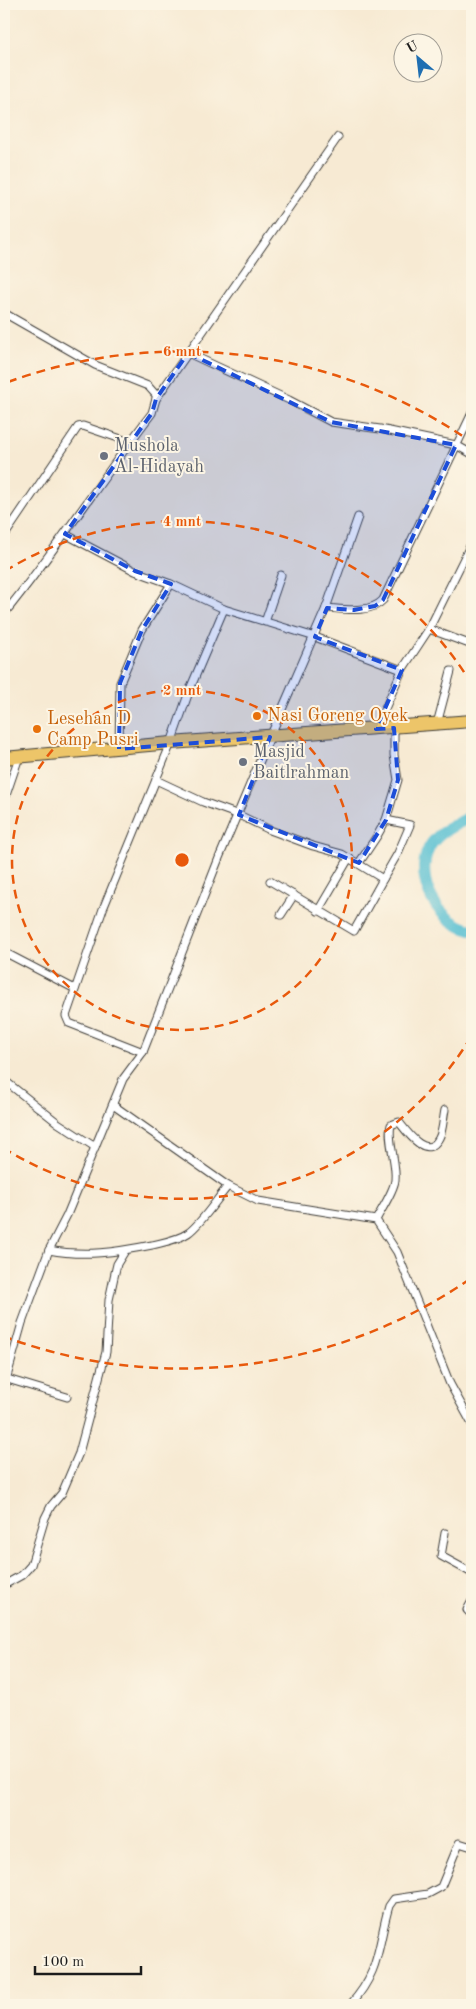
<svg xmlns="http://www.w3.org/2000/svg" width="476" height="2009" viewBox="0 0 476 2009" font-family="'Old Standard TT',serif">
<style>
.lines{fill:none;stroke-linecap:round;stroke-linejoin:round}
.river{stroke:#56bfd2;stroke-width:12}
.street-casing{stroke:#3d3b37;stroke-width:9}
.highway-casing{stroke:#3d3b37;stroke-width:14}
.street{stroke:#fff;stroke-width:7}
.highway{stroke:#edc569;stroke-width:12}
.marked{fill:#1d4ed8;fill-opacity:0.2;stroke:#1d4ed8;stroke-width:4;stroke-dasharray:10 6;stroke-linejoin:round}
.ring{fill:none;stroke:#e8590c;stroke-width:2.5;stroke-dasharray:9 6}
.worship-dot{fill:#6b7280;stroke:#fcf5e5;stroke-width:2}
.food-dot{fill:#e8710a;stroke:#fcf5e5;stroke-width:2}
.labels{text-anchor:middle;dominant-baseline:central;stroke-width:4;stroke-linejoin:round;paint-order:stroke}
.worship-label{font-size:18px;fill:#5b616d;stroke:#fcf5e5;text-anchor:start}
.food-label{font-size:18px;fill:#c56008;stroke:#fcf5e5;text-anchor:start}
.centre{fill:#e8590c;stroke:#fcf5e5;stroke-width:2.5}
.ring-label{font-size:15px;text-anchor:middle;font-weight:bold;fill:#e8590c;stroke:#fcf5e5;stroke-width:4;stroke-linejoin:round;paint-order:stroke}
</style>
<rect width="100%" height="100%" fill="#fcf5e5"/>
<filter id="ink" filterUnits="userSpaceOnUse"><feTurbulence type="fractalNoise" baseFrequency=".02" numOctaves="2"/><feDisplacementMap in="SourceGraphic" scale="10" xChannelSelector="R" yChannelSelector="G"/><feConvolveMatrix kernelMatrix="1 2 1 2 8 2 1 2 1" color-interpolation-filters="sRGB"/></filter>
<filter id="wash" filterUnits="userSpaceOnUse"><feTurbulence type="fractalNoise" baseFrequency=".0096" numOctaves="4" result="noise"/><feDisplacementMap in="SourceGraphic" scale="20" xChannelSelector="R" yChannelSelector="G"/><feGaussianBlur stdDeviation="1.12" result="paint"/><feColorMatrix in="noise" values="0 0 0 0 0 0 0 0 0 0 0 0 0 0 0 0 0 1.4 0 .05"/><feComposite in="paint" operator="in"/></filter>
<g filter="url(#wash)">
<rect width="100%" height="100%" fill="#f7ead3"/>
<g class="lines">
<path class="river" d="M472,816C457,824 437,832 429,848C413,880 439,924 472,930"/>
</g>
</g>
<g filter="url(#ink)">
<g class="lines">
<g class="street-casing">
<g id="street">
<path d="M4,313L95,365L148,386L156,395V399L152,413C101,479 57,549 4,614"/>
<path d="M188,353L289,400L331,422L380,429L456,445L472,454"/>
<path d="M156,399L338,137"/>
<path d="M7,532L78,427L83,426L130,442"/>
<path d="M65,534L135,571L171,584L224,609L315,637L402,670"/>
<path d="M326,608C343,609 370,614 383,600L472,413"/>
<path d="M265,622L281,575"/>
<path d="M429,629L472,645"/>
<path d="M437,724L451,671"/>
<path d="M376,729L402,670L429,629L472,542"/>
<path d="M119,749L120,683L142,630L171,584"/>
<path d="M156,780L203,802L239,815L270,830L313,846L342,854L383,879L354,931L270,881"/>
<path d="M4,801L19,757"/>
<path d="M359,863L377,836L386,820L398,780L394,755V728"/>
<path d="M383,879L398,853L410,825L386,820"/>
<path d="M318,911L349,858"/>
<path d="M281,915L294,895"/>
<path d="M4,952L75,989"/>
<path d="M143,1052L69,1023L66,1016L103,909L171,743L190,689L224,609"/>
<path d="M4,1080L58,1123L95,1147"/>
<path d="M113,1105L228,1186L258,1201L376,1220L397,1252L450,1384L472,1424"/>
<path d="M376,1220C381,1210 394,1191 395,1180C397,1164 387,1139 391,1125L399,1122C407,1132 427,1161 439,1138C443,1131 443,1119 445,1110"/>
<path d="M49,1250C84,1257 117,1252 152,1245C164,1242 178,1240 188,1233C201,1224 217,1199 228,1186"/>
<path d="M4,1378L67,1397"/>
<path d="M4,1395L6,1380L22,1323L49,1250L67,1215L123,1079L143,1052L219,858L270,737L326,608L358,517"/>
<path d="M445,1533L441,1556L472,1573"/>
<path d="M4,1585L22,1575L31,1565L45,1518L51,1506L62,1493L79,1453L106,1352L109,1300L114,1277L117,1264L125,1251"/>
<path d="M472,1601L467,1610L472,1615"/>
<path d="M350,2005C381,1971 377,1947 389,1906L394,1899L428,1894L441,1887L459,1843L472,1847"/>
</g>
</g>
<g class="highway-casing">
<path id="highway" d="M4,758L171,743L472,721"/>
</g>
<use href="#street" class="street"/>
<use href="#highway" class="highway"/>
</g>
</g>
<path class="marked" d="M188,353L331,422L456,445L383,600L375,606L354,610L327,608L315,637L402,670L376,729L394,728L398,780L386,820L359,863L239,815L270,737L119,749L120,683L142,630L171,584L135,571L65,534L152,413L156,399Z"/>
<g class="ring">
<circle cx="182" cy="860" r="170"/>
<path d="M471 1037A339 339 0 0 1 5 1149M5 571A339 339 0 0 1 471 683"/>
<path d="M470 1279A509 509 0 0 1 8 1338M8 382A509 509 0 0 1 470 441"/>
</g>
<g class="worship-dot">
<circle cx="104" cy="456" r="5"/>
<circle cx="243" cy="762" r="5"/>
</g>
<g class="food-dot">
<circle cx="257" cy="716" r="5"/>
<circle cx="37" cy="729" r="5"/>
</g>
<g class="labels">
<g class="worship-label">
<text x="114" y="446">Mushola<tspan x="114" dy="21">Al-Hidayah</tspan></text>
<text x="253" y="752">Masjid<tspan x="253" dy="21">Baitlrahman</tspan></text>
</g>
<g class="food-label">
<text x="267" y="716">Nasi Goreng Oyek</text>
<text x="47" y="719">Lesehan D<tspan x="47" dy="21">Camp Pusri</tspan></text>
</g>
</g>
<circle cx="182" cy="860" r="8" class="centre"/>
<g class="ring-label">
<text x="182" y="356">6 mnt</text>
<text x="182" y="526">4 mnt</text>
<text x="182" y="695">2 mnt</text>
</g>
<rect width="476" height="2009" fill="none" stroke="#fcf5e5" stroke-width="20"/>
<g transform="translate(418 58) rotate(332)"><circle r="24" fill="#fcf5e5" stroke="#a29e95"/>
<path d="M0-4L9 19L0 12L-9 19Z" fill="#1f6fb2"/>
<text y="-8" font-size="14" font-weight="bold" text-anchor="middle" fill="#1c1c1c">U</text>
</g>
<path d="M35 1966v8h106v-8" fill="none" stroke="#1c1c1c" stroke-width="2.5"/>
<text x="42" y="1966" font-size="15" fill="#1c1c1c" stroke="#fcf5e5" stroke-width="4" paint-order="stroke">100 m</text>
</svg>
